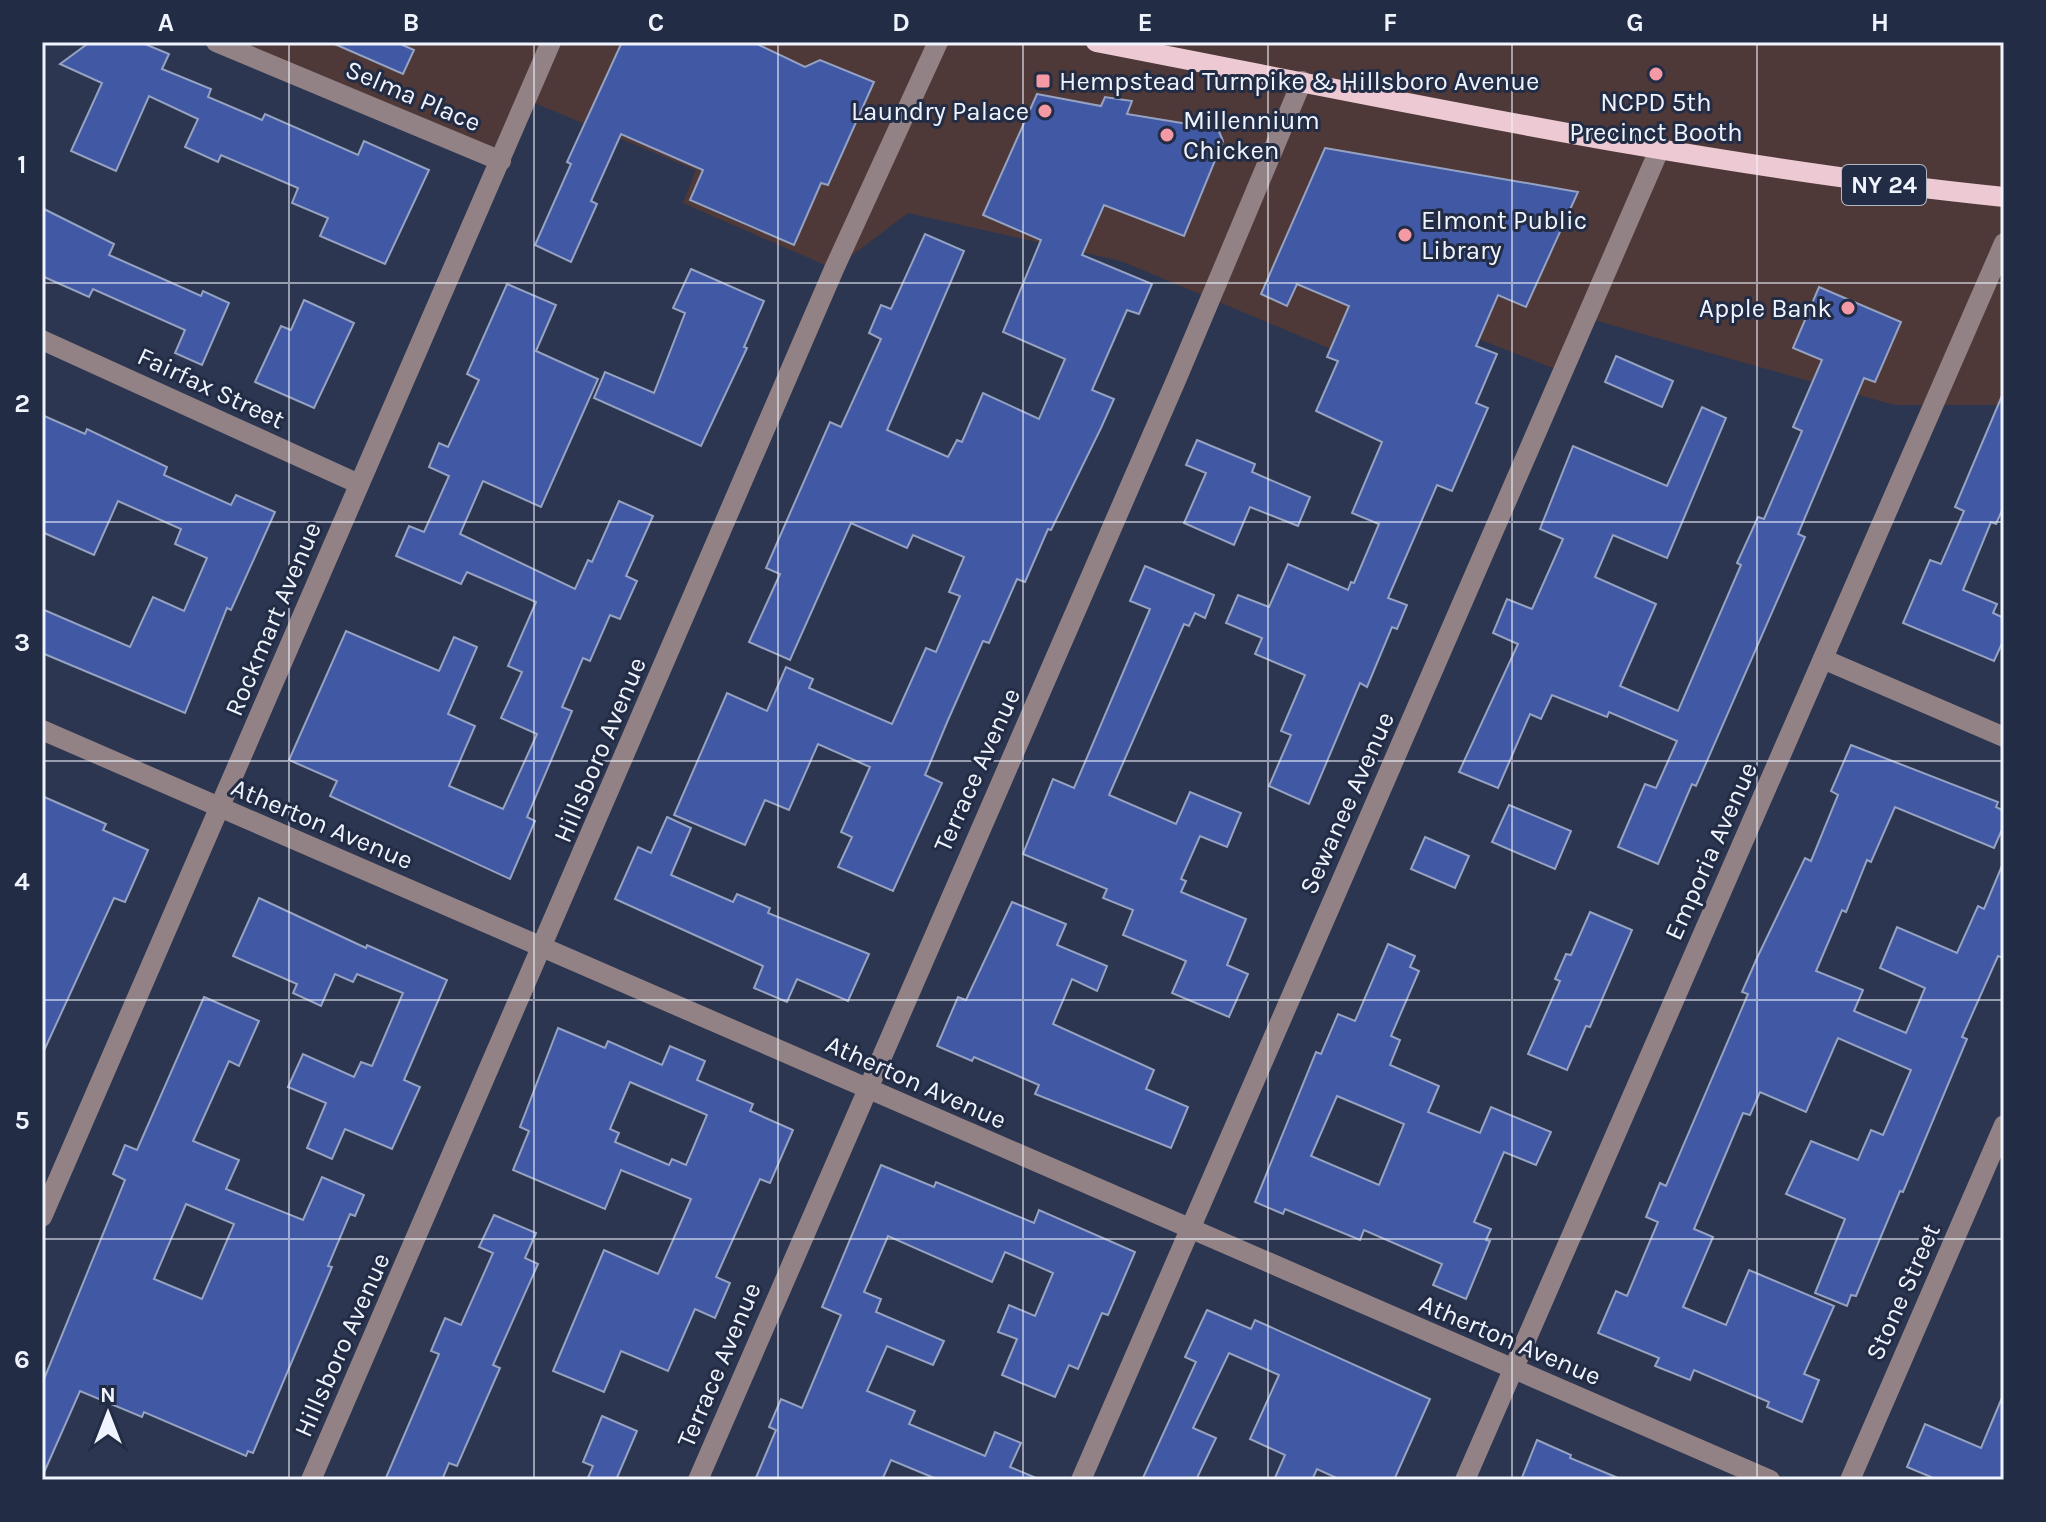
<svg xmlns="http://www.w3.org/2000/svg" width="2046" height="1522" viewBox="0 0 2046 1522" font-family="Karla,sans-serif">
<style>
.commercial{fill:#4e3938}
.building{fill:#4159a5;stroke:#96a2c2;stroke-width:2;fill-rule:evenodd}
.lines{fill:none;stroke-linecap:round;stroke-linejoin:round}
.minor{stroke:#928185;stroke-width:20}
.major{stroke:#edcad3;stroke-width:20}
.grid{fill:none;stroke:#f0f4fe;stroke-width:2;stroke-opacity:0.55}
.poi-dot{fill:#f49aa5;stroke:#232c45;stroke-width:3}
.labels{text-anchor:middle;dominant-baseline:central;stroke-width:6;stroke-linejoin:round;paint-order:stroke}
.shield{fill:#232c45;stroke:#b2b8c6;stroke-width:2}
.shield-label{font-size:24px;font-weight:bold;fill:#f0f4fe}
.poi-label{font-size:26px;fill:#f0f4fe;stroke:#232c45;text-anchor:start}
.street-label{font-size:26px;fill:#f0f4fe;stroke:#232c45}
.neatline{fill:none;stroke:#f0f4fe;stroke-width:3}
.grid-label{font-size:26px;text-anchor:middle;font-weight:bold;fill:#f0f4fe}
</style>
<rect width="100%" height="100%" fill="#2d3650"/>
<path class="commercial" d="M216,42H2004V405H1894L1587,318L1563,372L1404,310L1374,367L1121,261L908,213L834,269L683,203L696,170L527,100L501,161Z"/>
<g class="building">
<path d="M90,42H140L169,54L162,69L211,89L208,97L262,120L265,114L358,155L364,141L429,170L385,264L320,236L328,218L292,203L298,188L221,155L218,162L185,147L198,119L149,96L116,171L71,151L102,83L60,64Z"/>
<path d="M330,42H396L414,50L403,74Z"/>
<path d="M622,42H753L805,67L820,60L874,82L828,185L821,183L794,245L690,200L703,170L621,134L591,201L597,204L571,262L535,245L571,164L567,162Z"/>
<path d="M1037,94L1101,106L1105,97L1132,101L1127,114L1218,129L1223,141L1184,236L1104,205L1082,255L1152,284L1139,314L1127,310L1092,390L1114,399L1101,428L1051,530L1048,529L1025,582L1017,579L989,643L983,641L948,720L925,775L942,783L893,891L838,867L852,837L841,832L870,767L818,744L789,810L765,800L745,845L674,815L727,693L767,711L786,667L813,679L809,688L892,724L926,648L936,652L960,596L949,592L964,557L913,535L907,548L851,523L790,660L749,642L780,574L766,568L830,422L841,427L881,339L869,333L881,305L891,309L925,234L964,251L887,430L948,457L957,440L962,442L983,393L1039,419L1065,359L1003,332L1041,240L983,215Z"/>
<path d="M1325,148L1578,192L1526,307L1498,295L1476,346L1497,354L1476,403L1488,408L1452,491L1437,485L1388,598L1407,605L1397,629L1392,627L1367,687L1360,683L1309,804L1269,786L1291,735L1281,731L1305,675L1255,654L1262,638L1226,623L1238,595L1269,607L1288,564L1348,590L1351,582L1354,583L1379,524L1352,513L1382,442L1316,411L1338,361L1327,357L1349,306L1297,284L1287,306L1261,294Z"/>
<path d="M42,208L114,244L109,255L201,296L203,291L229,303L202,365L175,353L185,330L93,289L89,297L42,276Z"/>
<path d="M691,269L764,301L744,347L747,348L701,446L594,398L605,372L654,393L685,313L673,308Z"/>
<path d="M507,284L556,305L536,351L598,379L541,507L483,481L460,534L575,589L588,560L592,562L619,501L653,516L626,576L637,581L620,619L610,615L590,661L583,658L562,707L572,711L527,817L535,821L510,879L330,796L337,781L289,760L346,631L439,671L454,637L477,647L448,714L475,726L449,786L503,809L537,734L501,718L522,672L508,666L536,602L467,572L461,584L396,556L409,526L424,532L449,476L429,467L439,443L448,447L479,380L467,374Z"/>
<path d="M1819,287L1901,322L1875,382L1864,378L1798,534L1805,537L1696,786L1692,784L1658,864L1618,847L1645,784L1656,788L1677,741L1609,712L1607,717L1552,695L1541,719L1530,714L1498,788L1459,772L1518,644L1493,633L1507,599L1532,609L1563,539L1540,529L1573,446L1667,486L1702,407L1726,418L1667,558L1613,535L1595,577L1656,604L1620,686L1678,711L1741,565L1737,563L1758,517L1764,519L1802,431L1793,427L1822,360L1793,348Z"/>
<path d="M304,300L354,323L314,408L255,382L281,326L291,330Z"/>
<path d="M1616,356L1673,381L1662,407L1605,382Z"/>
<path d="M2004,391V506L1996,524L1991,522L1963,590L1997,604L1993,613L2004,618V639L1994,661L1903,623L1930,560L1941,564L1964,511L1955,507Z"/>
<path d="M42,415L85,434L87,429L167,467L164,475L231,505L236,495L275,512L231,610L227,608L185,713L42,653V609L130,647L153,597L184,611L207,558L175,544L181,529L118,501L94,555L42,532Z"/>
<path d="M1197,440L1255,464L1252,472L1310,497L1298,526L1250,507L1234,545L1184,523L1206,473L1186,465Z"/>
<path d="M1145,566L1214,595L1205,618L1195,613L1189,626L1184,624L1109,795L1176,824L1190,792L1241,813L1227,847L1200,836L1181,879L1186,881L1181,892L1246,919L1227,965L1248,974L1229,1017L1172,993L1186,961L1123,935L1133,910L1103,898L1107,889L1023,854L1053,779L1074,788L1150,609L1130,601Z"/>
<path d="M1851,745L1998,802L1996,807L2004,811V825L1994,848L1895,807L1871,862L1867,860L1846,912L1842,910L1816,971L1863,990L1854,1011L1906,1033L1925,988L1880,968L1897,927L1957,953L1978,906L1984,909L2004,861V958L1998,956L1962,1037L1967,1039L1903,1192L1900,1191L1856,1296L1851,1295L1847,1306L1815,1293L1845,1219L1786,1194L1811,1141L1858,1160L1871,1130L1883,1135L1911,1070L1838,1038L1806,1112L1760,1092L1750,1115L1743,1113L1694,1229L1713,1237L1683,1307L1726,1325L1749,1270L1834,1306L1804,1374L1819,1380L1802,1422L1767,1407L1769,1402L1694,1370L1690,1380L1655,1366L1659,1358L1598,1333L1616,1291L1627,1296L1658,1222L1646,1217L1660,1183L1666,1186L1748,994L1742,992L1757,958L1805,858L1811,861L1838,795L1831,791Z"/>
<path d="M42,796L106,824L103,830L148,850L125,902L114,898L42,1055Z"/>
<path d="M1509,805L1571,831L1555,869L1492,842Z"/>
<path d="M667,817L691,828L671,875L733,902L737,894L770,908L768,913L869,954L848,1001L797,979L787,1002L754,988L763,966L615,899L638,847L651,853Z"/>
<path d="M1425,837L1469,856L1455,888L1411,869Z"/>
<path d="M259,898L366,948L367,945L447,980L404,1080L420,1087L392,1149L345,1129L332,1159L307,1148L326,1103L288,1087L303,1054L354,1077L361,1062L372,1066L403,993L357,974L353,982L335,974L321,1006L293,993L297,984L233,956Z"/>
<path d="M1012,902L1066,924L1057,945L1107,966L1097,991L1072,979L1053,1024L1154,1070L1146,1089L1188,1107L1171,1148L1035,1094L1039,1085L974,1057L972,1061L937,1046L958,997L966,1000Z"/>
<path d="M1590,912L1632,930L1590,1027L1586,1026L1567,1070L1528,1054L1560,981L1555,979L1566,954L1571,955Z"/>
<path d="M1388,944L1415,956L1410,967L1419,971L1391,1036L1400,1040L1390,1065L1439,1086L1428,1112L1480,1133L1491,1107L1551,1132L1536,1165L1504,1152L1474,1222L1491,1229L1486,1240L1490,1241L1466,1299L1433,1285L1442,1264L1364,1230L1360,1240L1285,1209L1283,1214L1255,1202L1316,1052L1321,1054L1338,1014L1355,1021ZM1337,1096L1404,1124L1379,1185L1311,1156Z"/>
<path d="M204,997L259,1021L239,1066L229,1061L193,1141L239,1160L226,1189L303,1220L322,1177L364,1195L355,1216L350,1214L328,1266L332,1267L253,1453L248,1451L246,1456L144,1412L142,1417L80,1391L42,1477V1384L125,1180L113,1174L125,1145L137,1150ZM186,1204L234,1224L202,1299L154,1279Z"/>
<path d="M558,1028L605,1048L608,1041L662,1065L670,1046L705,1061L697,1080L753,1104L750,1111L793,1130L770,1183L760,1179L716,1277L730,1283L715,1318L695,1309L668,1371L621,1351L604,1392L553,1371L604,1250L658,1274L691,1199L621,1170L605,1209L513,1170L529,1131L520,1127ZM630,1082L707,1115L686,1165L672,1159L669,1165L615,1142L619,1133L610,1129Z"/>
<path d="M881,1165L934,1187L936,1182L1034,1223L1039,1210L1135,1252L1108,1315L1102,1313L1078,1369L1069,1365L1055,1397L1002,1375L1017,1339L998,1332L1009,1305L1035,1316L1053,1273L1005,1252L992,1282L888,1236L864,1292L881,1299L876,1312L944,1341L933,1365L887,1346L867,1391L915,1411L909,1424L985,1456L995,1432L1021,1443L1010,1467L1041,1480H939L891,1460L882,1480H755L776,1430L769,1427L781,1399L802,1408L841,1315L822,1307Z"/>
<path d="M494,1215L536,1233L525,1258L538,1264L493,1365L500,1368L457,1466L449,1463L442,1480H385L439,1354L431,1351L445,1318L461,1325L493,1253L479,1247Z"/>
<path d="M1207,1310L1251,1329L1255,1320L1430,1399L1394,1480H1341L1317,1469L1312,1480H1274L1285,1455L1250,1439L1279,1375L1229,1353L1193,1428L1216,1438L1196,1480H1142L1196,1362L1185,1357Z"/>
<path d="M2004,1393V1480H1938L1907,1467L1925,1424L1981,1448Z"/>
<path d="M602,1416L637,1431L616,1480H587L593,1466L583,1462Z"/>
<path d="M1537,1440L1571,1455L1570,1458L1623,1480H1521Z"/>
</g>
<g class="lines">
<g class="minor">
<path d="M216,42L501,161"/>
<path d="M42,340L359,484"/>
<path d="M1823,659L2004,737"/>
<path d="M42,730L1770,1480"/>
<path d="M42,1217L551,42"/>
<path d="M311,1480L834,269L938,42"/>
<path d="M698,1480L1177,378L1302,81"/>
<path d="M1081,1480L1660,148"/>
<path d="M1465,1480L2004,243"/>
<path d="M1850,1480L2004,1125"/>
</g>
<path class="major" d="M1096,42C1397,100 1699,166 2004,197"/>
</g>
<path class="grid" d="M289,42V1480M534,42V1480M778,42V1480M1023,42V1480M1268,42V1480M1512,42V1480M1757,42V1480M42,283H2004M42,522H2004M42,761H2004M42,1000H2004M42,1239H2004"/>
<g class="poi-dot">
<circle cx="1656" cy="74" r="8"/>
<rect x="1035" y="73" width="16" height="16" rx="4"/>
<circle cx="1045" cy="111" r="8"/>
<circle cx="1167" cy="135" r="8"/>
<circle cx="1405" cy="235" r="8"/>
<circle cx="1848" cy="308" r="8"/>
</g>
<g class="labels">
<rect class="shield" x="1842" y="165" width="84" height="40" rx="6"/>
<g class="shield-label">
<text x="1884" y="185">NY 24</text>
</g>
<g class="poi-label">
<text x="1059" y="81">Hempstead Turnpike &amp; Hillsboro Avenue</text>
<text x="1656" y="102" text-anchor="middle">NCPD 5th<tspan x="1656" dy="30">Precinct Booth</tspan></text>
<text x="1029" y="111" text-anchor="end">Laundry Palace</text>
<text x="1183" y="120">Millennium<tspan x="1183" dy="30">Chicken</tspan></text>
<text x="1421" y="220">Elmont Public<tspan x="1421" dy="30">Library</tspan></text>
<text x="1832" y="308" text-anchor="end">Apple Bank</text>
</g>
<g class="street-label">
<text transform="translate(413 96) rotate(23)">Selma Place</text>
<text transform="translate(211 388) rotate(25)">Fairfax Street</text>
<text transform="translate(273 619) rotate(-67)">Rockmart Avenue</text>
<text transform="translate(600 750) rotate(-67)">Hillsboro Avenue</text>
<text transform="translate(977 770) rotate(-66)">Terrace Avenue</text>
<text transform="translate(1347 803) rotate(-66)">Sewanee Avenue</text>
<text transform="translate(322 824) rotate(23)">Atherton Avenue</text>
<text transform="translate(1711 851) rotate(-66)">Emporia Avenue</text>
<text transform="translate(916 1082) rotate(24)">Atherton Avenue</text>
<text transform="translate(1903 1292) rotate(-66)">Stone Street</text>
<text transform="translate(1510 1340) rotate(23)">Atherton Avenue</text>
<text transform="translate(342 1345) rotate(-66)">Hillsboro Avenue</text>
<text transform="translate(719 1365) rotate(-67)">Terrace Avenue</text>
</g>
</g>
<rect width="2046" height="1522" fill="none" stroke="#232c45" stroke-width="88"/>
<g transform="translate(108 1414)" stroke="#232c45" stroke-width="6" paint-order="stroke">
<path d="M0-6L14 30L0 20L-14 30Z" fill="#f0f4fe"/>
<text y="-12" font-size="22" font-weight="bold" text-anchor="middle" fill="#f0f4fe">N</text>
</g>
<rect x="44" y="44" width="1958" height="1434" class="neatline"/>
<g class="grid-label">
<text x="166" y="31">A</text>
<text x="411" y="31">B</text>
<text x="656" y="31">C</text>
<text x="901" y="31">D</text>
<text x="1145" y="31">E</text>
<text x="1390" y="31">F</text>
<text x="1635" y="31">G</text>
<text x="1880" y="31">H</text>
<text x="22" y="173">1</text>
<text x="22" y="412">2</text>
<text x="22" y="651">3</text>
<text x="22" y="890">4</text>
<text x="22" y="1129">5</text>
<text x="22" y="1368">6</text>
</g>
</svg>
